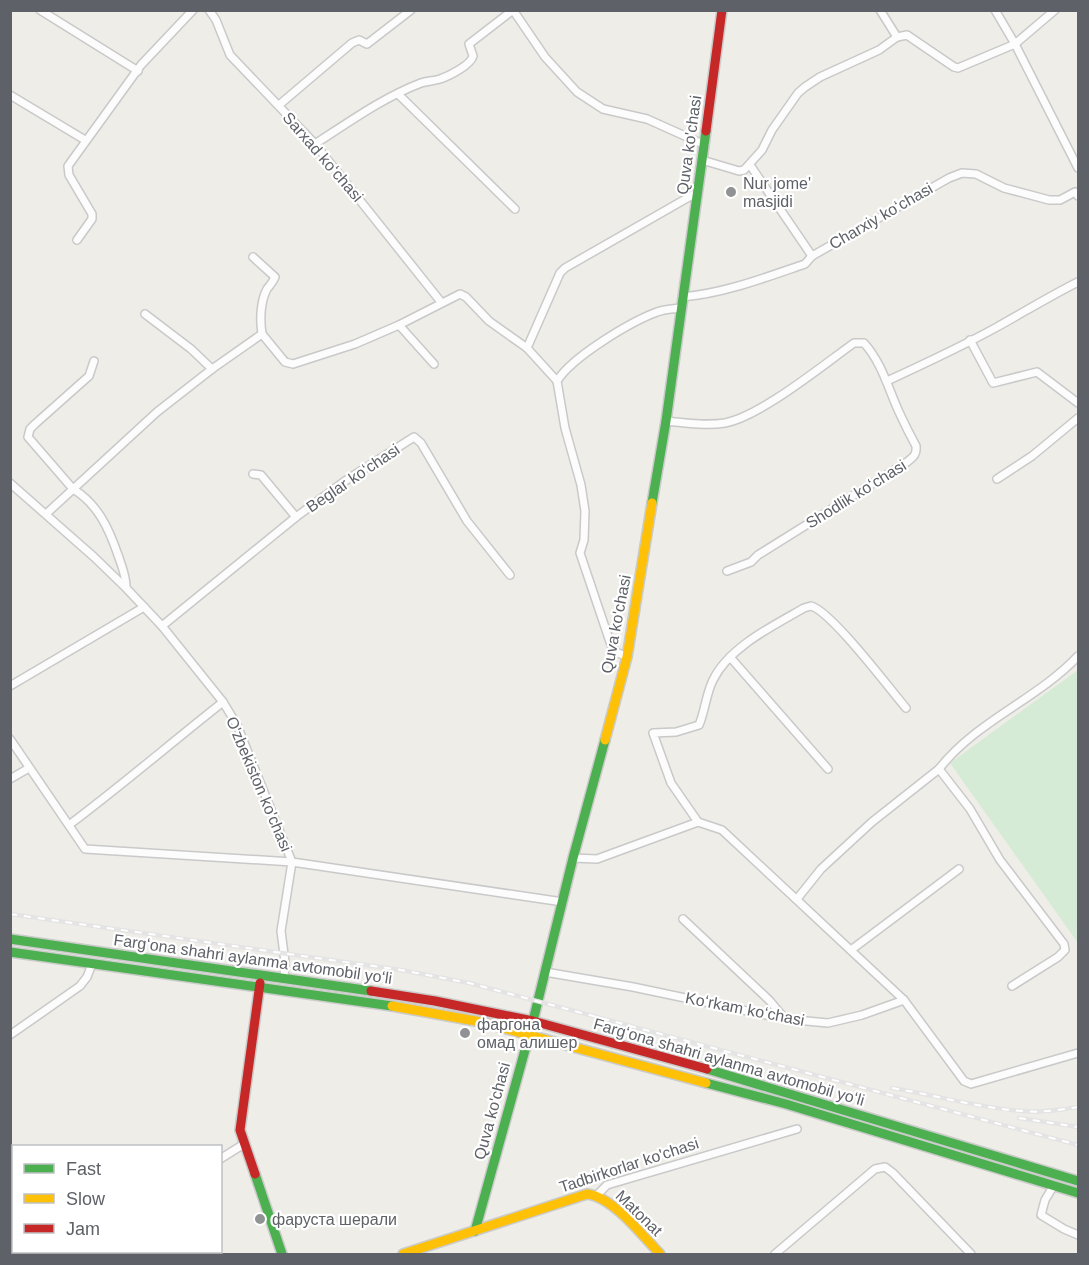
<svg xmlns="http://www.w3.org/2000/svg" width="1089" height="1265" viewBox="0 0 1089 1265" font-family="Arial,sans-serif">
<style>
.green{fill:#d6ebd5}
.lines{fill:none;stroke-linecap:round;stroke-linejoin:round}
.street-casing{stroke:#c9c9c9;stroke-width:10}
.fast-casing{stroke:#cacbca;stroke-width:12}
.slow-casing{stroke:#cacbca;stroke-width:12}
.jam-casing{stroke:#cacbca;stroke-width:12}
.street{stroke:#fcfcfc;stroke-width:7}
.fast{stroke:#4caf50;stroke-width:9}
.slow{stroke:#ffc107;stroke-width:9}
.jam{stroke:#c62828;stroke-width:9}
.rail-casing{stroke:#e4e4e4;stroke-width:4.5}
.rail{stroke:#fff;stroke-width:2;stroke-dasharray:7;stroke-linecap:butt}
.poi-dot{fill:#909294;stroke:#fff;stroke-width:2}
.labels{text-anchor:middle;dominant-baseline:central;stroke-width:4.5;stroke-linejoin:round;paint-order:stroke}
.street-label{font-size:16px;fill:#5e6167;stroke:#fff}
.poi-label{font-size:16px;fill:#5e6167;stroke:#fff;text-anchor:start}
</style>
<rect width="100%" height="100%" fill="#eeede8"/>
<path class="green" d="M1078,670V943L950,763Z"/>
<g class="lines">
<g class="street-casing">
<g id="street">
<path d="M40,10L138,71"/>
<path d="M209,10L216,20L230,55L315,144L441,302"/>
<path d="M995,10L1015,44L1078,168"/>
<path d="M897,37L907,35L954,67L958,68L1015,44L1055,10"/>
<path d="M398,94L515,209"/>
<path d="M10,95L85,140"/>
<path d="M279,105L352,43L359,40L367,44L411,10"/>
<path d="M315,144C349,122 384,97 421,83C427,81 434,81 440,79C449,76 471,65 473,56L469,44L513,10L545,57L577,92L603,109L647,119L705,145"/>
<path d="M702,160L739,171L744,170L762,150L772,130L798,93L805,87L820,77L879,50L897,37L880,10"/>
<path d="M750,165L812,256"/>
<path d="M77,240L92,219V214L69,175L68,166L141,65L193,10"/>
<path d="M253,257L275,277C273,282 270,285 267,289C260,302 260,321 262,334"/>
<path d="M682,297C725,293 764,278 805,264L812,256L949,178L962,173L976,174L1004,188L1049,200H1060L1075,192L1078,196"/>
<path d="M145,314L191,349L212,369"/>
<path d="M399,325L434,364"/>
<path d="M970,340L993,383L1037,372L1078,403"/>
<path d="M527,348L560,273L565,268L696,193"/>
<path d="M94,361L89,376L35,424L30,429L28,437L73,489C98,504 109,529 118,555C122,567 126,575 126,587"/>
<path d="M557,381C572,357 630,322 657,312C664,309 673,309 680,308"/>
<path d="M887,381C924,364 961,347 997,327C1024,312 1050,296 1078,282"/>
<path d="M666,421C685,423 706,426 725,423C761,416 823,365 854,343H864C882,363 888,388 899,412C904,423 910,435 916,446C917,455 913,457 907,462L758,555L751,562L727,571"/>
<path d="M253,474L261,475L296,517"/>
<path d="M997,479L1032,456L1078,418"/>
<path d="M10,483L94,557L126,588L162,626L223,702L237,725L292,862L563,902"/>
<path d="M46,514L157,412L212,369L262,334L285,362L293,364L355,344L399,325L460,294L466,297L489,321L527,348L557,381L565,428L581,485L585,511L584,540L580,553L611,645L616,652L627,657"/>
<path d="M162,626L296,517L345,481L414,437L421,443L467,521L510,575"/>
<path d="M730,657L828,769"/>
<path d="M10,686L144,607"/>
<path d="M10,739L85,849L292,862L281,931L285,962L284,978"/>
<path d="M10,779L29,768"/>
<path d="M698,822L671,783L653,733L676,732L699,725C705,711 706,694 713,680C729,647 773,626 804,608L811,606C831,611 889,688 906,708"/>
<path d="M69,825C121,786 171,743 223,702"/>
<path d="M573,858L597,859L698,822L722,830L904,1000"/>
<path d="M797,899L821,869L872,822L939,769"/>
<path d="M683,919L769,1000L785,1019"/>
<path d="M851,950L959,869"/>
<path d="M545,972L633,987L785,1019L828,1023L862,1015L904,1000L964,1081L971,1084L1078,1053"/>
<path d="M1012,986L1058,957L1065,950L1064,944L1000,860L970,809L939,769C976,721 1038,699 1078,656"/>
<path d="M10,1035L80,986L87,977L92,964"/>
<path d="M220,1159L244,1144"/>
<path d="M1054,1185L1045,1200L1041,1215L1064,1229L1078,1235"/>
<path d="M597,1195L607,1185L797,1129"/>
<path d="M10,1252L14,1254"/>
<path d="M66,1254L70,1252"/>
<path d="M775,1254L875,1169L885,1167L893,1173L971,1254"/>
</g>
</g>
<g class="fast-casing">
<g id="fast">
<path d="M652,503L666,421L706,131"/>
<path d="M10,939L371,991"/>
<path d="M10,952L392,1006"/>
<path d="M707,1069L1078,1181"/>
<path d="M706,1083L786,1104L1078,1193"/>
<path d="M255,1174L282,1254"/>
<path d="M475,1231L533,1021L573,858L605,740"/>
</g>
</g>
<g class="slow-casing">
<g id="slow">
<path d="M605,740L627,657L652,503"/>
<path d="M392,1006L481,1022L706,1083"/>
<path d="M403,1254L587,1194C613,1197 642,1235 660,1254"/>
</g>
</g>
<g class="jam-casing">
<g id="jam">
<path d="M706,131L722,10"/>
<path d="M371,991L435,1001L533,1021L707,1069"/>
<path d="M255,1174L240,1130L260,983"/>
</g>
</g>
<use href="#street" class="street"/>
<use href="#fast" class="fast"/>
<use href="#slow" class="slow"/>
<use href="#jam" class="jam"/>
<g class="rail-casing">
<g id="rail">
<path d="M10,914L401,970L469,983L1078,1145"/>
<path d="M892,1088C935,1095 978,1108 1022,1111C1041,1113 1060,1110 1078,1107"/>
<path d="M1019,1118L1078,1127"/>
</g>
</g>
<use href="#rail" class="rail"/>
</g>
<g class="poi-dot">
<circle cx="731" cy="192" r="6"/>
<circle cx="465" cy="1033" r="6"/>
<circle cx="260" cy="1219" r="6"/>
</g>
<g class="labels">
<g class="street-label">
<text transform="translate(689 145) rotate(-82)">Quva ko'chasi</text>
<text transform="translate(323 157) rotate(49)">Sarxad koʻchasi</text>
<text transform="translate(881 216) rotate(-30)">Charxiy koʻchasi</text>
<text transform="translate(353 478) rotate(-34)">Beglar koʻchasi</text>
<text transform="translate(856 494) rotate(-32)">Shodlik koʻchasi</text>
<text transform="translate(616 624) rotate(-79)">Quva ko'chasi</text>
<text transform="translate(259 784) rotate(67)">O'zbekiston ko'chasi</text>
<text transform="translate(253 959) rotate(8)">Fargʻona shahri aylanma avtomobil yoʻli</text>
<text transform="translate(745 1009) rotate(11)">Koʻrkam koʻchasi</text>
<text transform="translate(729 1062) rotate(16)">Fargʻona shahri aylanma avtomobil yoʻli</text>
<text transform="translate(492 1111) rotate(-75)">Quva ko'chasi</text>
<text transform="translate(629 1165) rotate(-18)">Tadbirkorlar ko'chasi</text>
<text transform="translate(639 1213) rotate(44)">Matonat</text>
</g>
<g class="poi-label">
<text x="743" y="183">Nur jome'<tspan x="743" dy="18">masjidi</tspan></text>
<text x="477" y="1024">фаргона<tspan x="477" dy="18">омад алишер</tspan></text>
<text x="272" y="1219">фаруста шерали</text>
</g>
</g>
<rect width="1089" height="1265" fill="none" stroke="#5e6167" stroke-width="24"/>
<rect x="12" y="1145" width="210" height="108" fill="#ffffff" stroke="#bfc0c2" stroke-width="1.5"/>
<rect x="24" y="1164" width="30" height="9" fill="#4caf50" stroke="#bfc0c2" stroke-width="1.5"/>
<text x="66" y="1175" font-size="18" fill="#5e6167">Fast</text>
<rect x="24" y="1194" width="30" height="9" fill="#ffc107" stroke="#bfc0c2" stroke-width="1.5"/>
<text x="66" y="1205" font-size="18" fill="#5e6167">Slow</text>
<rect x="24" y="1224" width="30" height="9" fill="#c62828" stroke="#bfc0c2" stroke-width="1.5"/>
<text x="66" y="1235" font-size="18" fill="#5e6167">Jam</text>
</svg>
